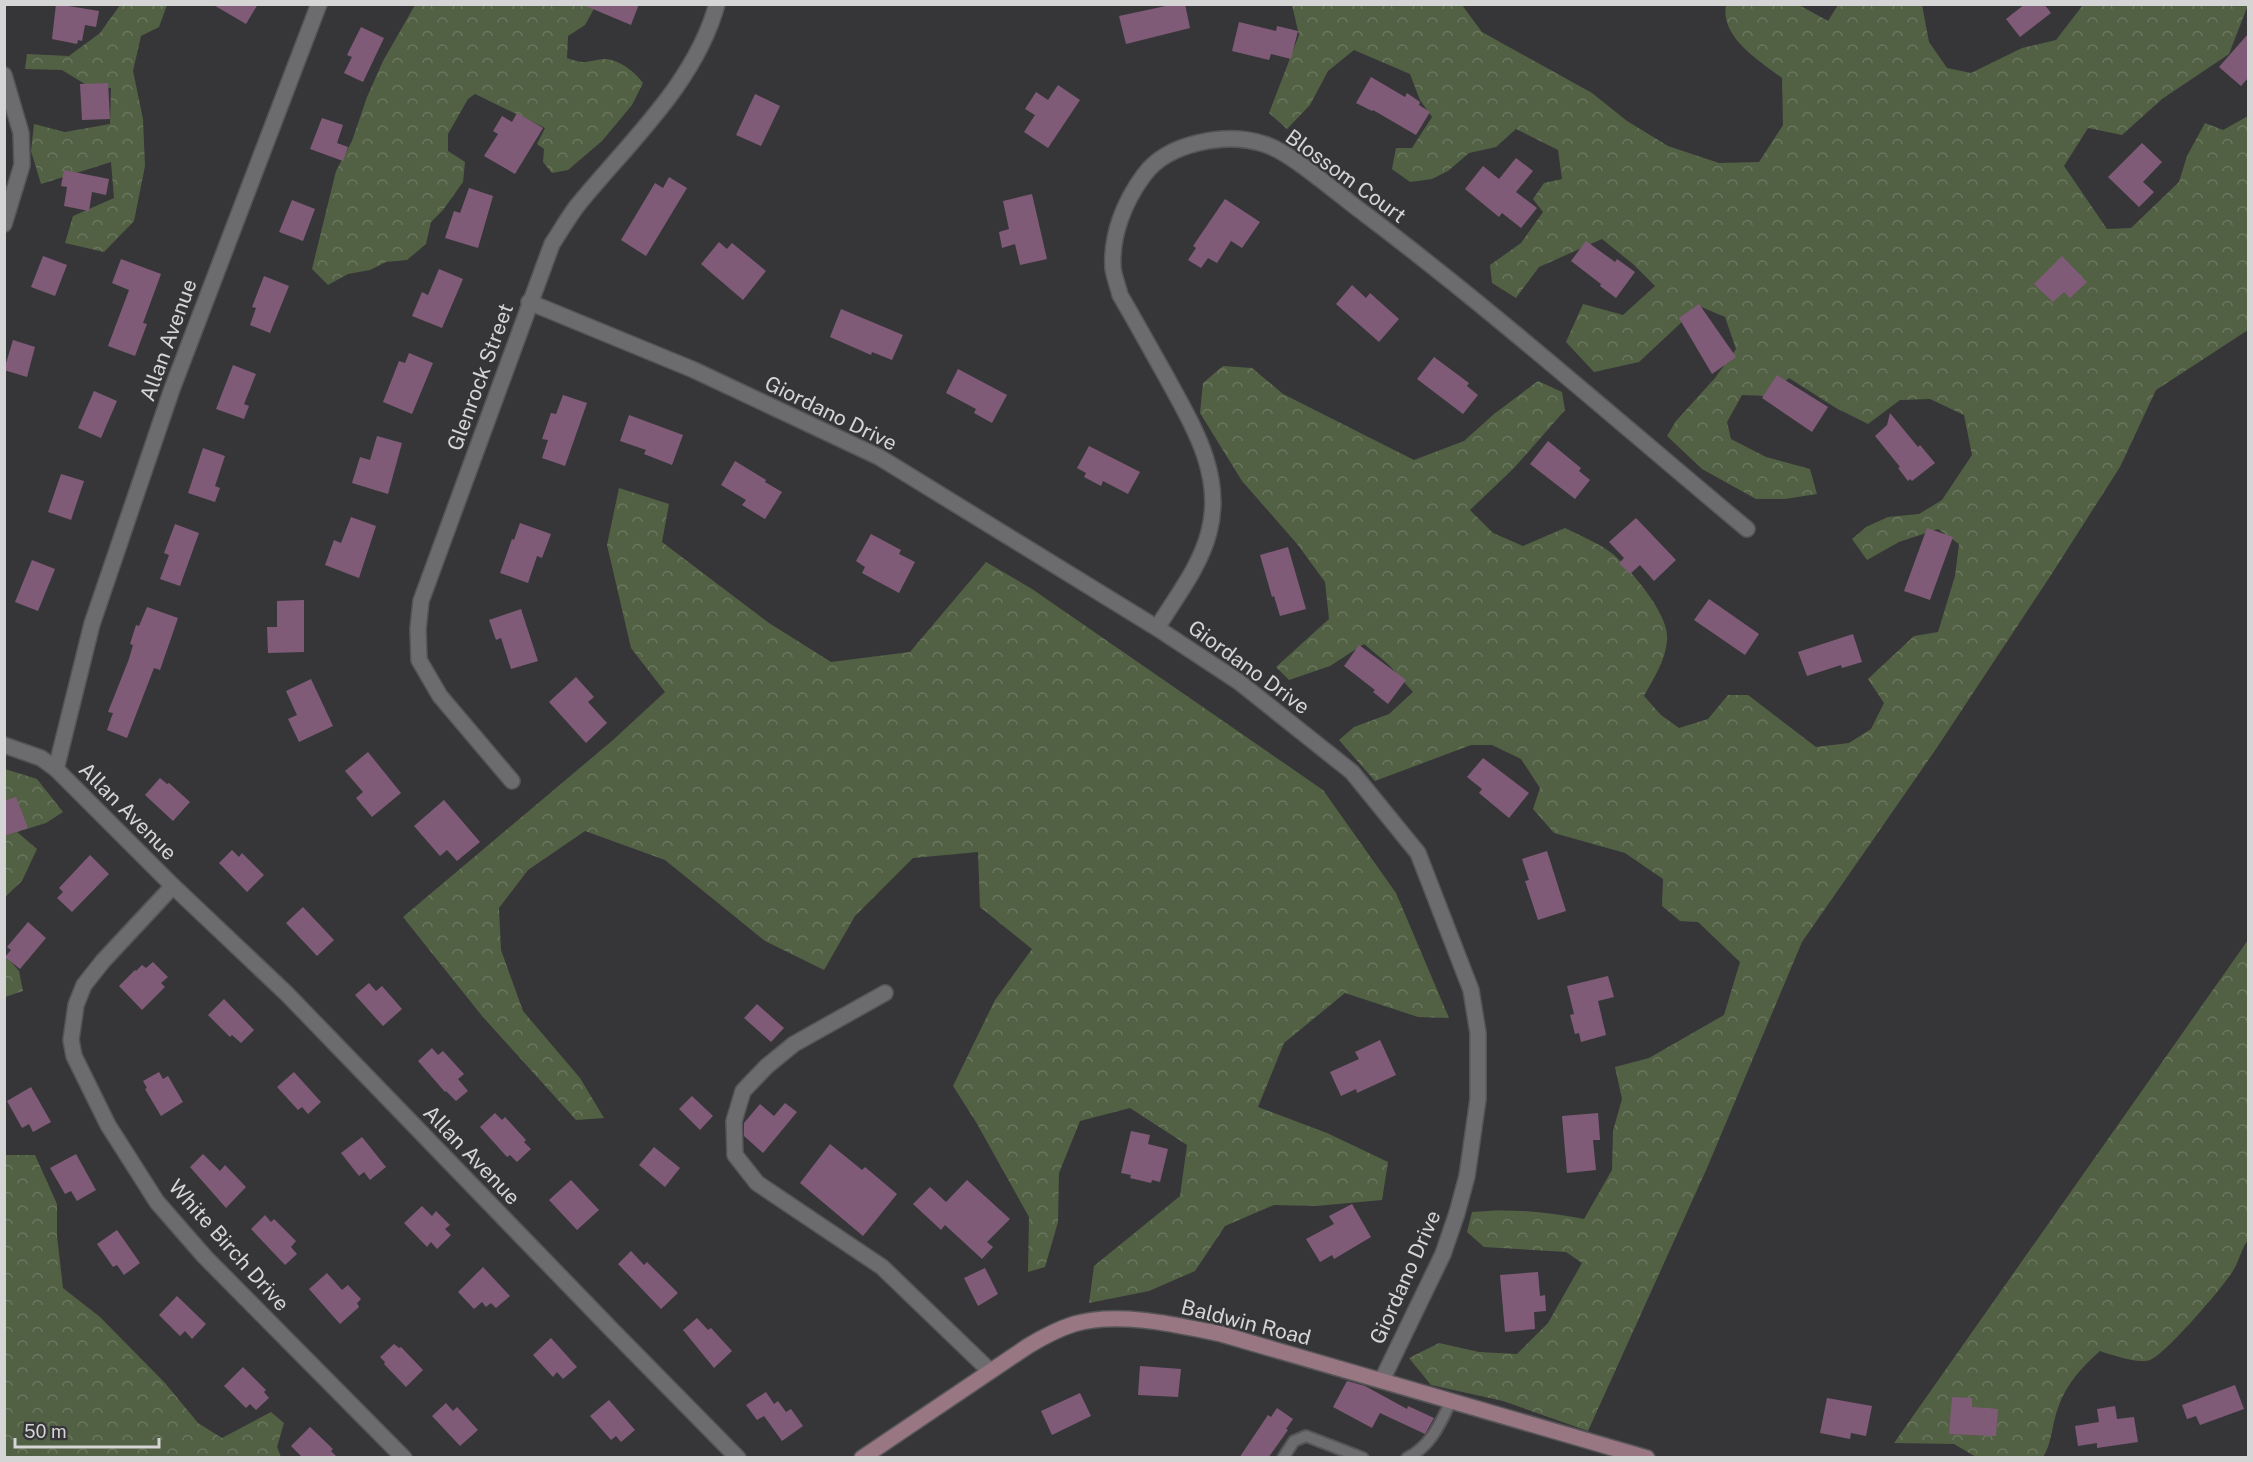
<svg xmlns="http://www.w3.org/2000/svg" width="2253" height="1462" viewBox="0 0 2253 1462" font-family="'Public Sans',sans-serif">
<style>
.forest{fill:url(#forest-crowns)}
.building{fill:#805b78}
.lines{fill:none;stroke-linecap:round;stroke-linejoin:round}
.lane-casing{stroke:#555557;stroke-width:14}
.street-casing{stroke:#555557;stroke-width:18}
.secondary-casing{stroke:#555557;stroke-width:18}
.lane{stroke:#6c6c6f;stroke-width:10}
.street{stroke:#6c6c6f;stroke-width:15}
.secondary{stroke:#987682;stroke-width:15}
.labels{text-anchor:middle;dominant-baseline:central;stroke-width:4.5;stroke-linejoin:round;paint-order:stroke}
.street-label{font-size:21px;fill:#d5d5d6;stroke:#363639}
</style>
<defs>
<pattern id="forest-crowns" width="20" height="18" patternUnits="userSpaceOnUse" patternTransform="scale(1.5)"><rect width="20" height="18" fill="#526144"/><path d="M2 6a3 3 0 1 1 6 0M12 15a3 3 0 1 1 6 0" fill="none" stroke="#6a775e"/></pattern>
</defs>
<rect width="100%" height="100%" fill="#363639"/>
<g class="forest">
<path d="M120,5H167L159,27L141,36L133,71L143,119L145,166L134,221L104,252L65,243L73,216L114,198L111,162L41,184L31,151L34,124L65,132L110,124L111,88L93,89L62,70L25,69L27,54L69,56L100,33Z"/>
<path d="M415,5H596L585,25L568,36L567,58C586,65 586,61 603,59C619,59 634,71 643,83L632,105L602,141L568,170L552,173L543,162L544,149L537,144L545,128L475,94L468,99L448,134V151L465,162L463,182L443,210L431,222L426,244L407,260L386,262L370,270L348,274L328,285L312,269L336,171L352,141L367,97L383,61Z"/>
<path d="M1292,5H1462L1482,32L1592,93L1627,121L1668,146L1719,163L1759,162L1783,125L1782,78C1759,61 1720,37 1726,5H1799L1828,21L1838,5H1922L1929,42L1947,68L1971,73L2022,48L2056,40L2083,5H2248L2229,54L2162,99L2122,135L2088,128L2064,166L2107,229L2131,228L2179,182L2187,156L2205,123L2223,130L2248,116V330L2156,390L2120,467L2051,575L1936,749L1802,942L1707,1168L1588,1431L1503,1401L1431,1385L1409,1358L1439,1343L1479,1352L1517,1354L1548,1323L1582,1263L1566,1252L1484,1247L1467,1232L1472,1212C1510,1208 1546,1212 1584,1219L1612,1170L1613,1131L1622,1099L1615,1067L1649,1058L1724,1015L1740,962L1698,922L1680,921L1662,906L1663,879L1625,853L1554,833L1533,809L1540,788L1521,759L1492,745H1471L1375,781L1339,740L1354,727L1389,714L1413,692L1388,664L1364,644L1330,666L1289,680L1276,667L1329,619L1325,582L1298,545L1242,481L1200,413L1203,383L1223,366L1252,368L1283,394L1414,460L1464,441L1494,414L1538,381L1562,392L1565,410L1514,468L1470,510L1493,533L1523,546L1565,528C1581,536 1601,544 1614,555C1632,572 1670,615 1667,640C1666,660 1653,679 1644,696L1661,715L1679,728L1708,719L1728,695H1748L1816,747L1849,743L1871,729L1884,703L1868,679L1914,636L1938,632L1955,576L1959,544L1938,529L1899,542L1867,560L1852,539L1866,527L1888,517L1919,514L1942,500L1972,455L1964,415L1930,399L1900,400L1868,424L1836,408L1789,378L1769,396L1742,395L1727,422L1731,439L1766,457L1810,469L1817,494L1785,499H1756L1702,469L1667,436L1676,421L1715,378L1736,349L1725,317L1699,306L1639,362L1594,372L1566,342L1583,304L1623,315L1655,286L1633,264L1602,239L1539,267L1516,298L1492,283L1490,265L1521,243L1543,212L1533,199L1544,183L1562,179L1558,150L1516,129L1496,147L1469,153L1448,171L1432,179L1410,182L1392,169L1396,148H1412L1432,117L1420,100L1410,74L1354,50L1328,71L1310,105L1287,129L1269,113L1299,35Z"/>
<path d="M619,488L669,504L662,542L769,623L831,662L910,652L986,562L1032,589L1323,790L1396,893L1449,1018L1418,1017L1345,993L1284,1043L1258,1107L1327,1133L1388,1162L1382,1200L1316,1206L1274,1205L1225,1226L1195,1271L1149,1291L1089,1303L1094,1266L1180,1196L1187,1145L1130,1108L1080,1121L1059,1173L1058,1222L1045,1267L1028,1272L1029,1217L976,1122L953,1086L995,1000L1032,949L980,907L978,852L913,858L855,916L824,970L765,941L665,860L585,831L528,870L499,908L501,950L523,1011L580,1078L604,1118L576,1120L482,1016L403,917L613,740L665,692L631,648L607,545Z"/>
<path d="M5,769L37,779L63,812L46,823L17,832L37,849L22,881L5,897Z"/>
<path d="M2248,940V1240C2241,1249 2240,1259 2234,1269C2226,1284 2165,1355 2150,1360C2138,1364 2112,1355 2100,1351C2082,1367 2066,1384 2058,1408C2052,1423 2052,1444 2043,1457H1976L1954,1444L1894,1443Z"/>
<path d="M4,954L19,971L23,991L5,997Z"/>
<path d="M5,1155H35L57,1204V1236L63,1288L100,1317L165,1383L198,1423L222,1438L271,1412L284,1423L277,1447L281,1457H5Z"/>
</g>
<g class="building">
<path d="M56,4L99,11L96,27L85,25L82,41L78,40L77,44L52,39Z"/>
<path d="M212,4H258L246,24Z"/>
<path d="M581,4H639L631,25Z"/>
<path d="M1175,4H1185L1190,28L1126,44L1119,16Z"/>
<path d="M2025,4H2044L2051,13L2020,37L2006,19Z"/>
<path d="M1239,22L1276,31L1277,26L1298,31L1291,59L1271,54L1269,60L1232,51Z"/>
<path d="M361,27L384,38L363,82L344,73L352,57L347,55Z"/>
<path d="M2248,34V78L2241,86L2219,67Z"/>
<path d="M1371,77L1405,97L1407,93L1420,102L1419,105L1430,112L1416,135L1373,110L1372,111L1356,103Z"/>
<path d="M108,83L110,119L82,120L80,84Z"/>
<path d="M1058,85L1080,100L1048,148L1024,132L1035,115L1025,109L1036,92L1048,100Z"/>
<path d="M755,94L780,106L761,146L736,135Z"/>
<path d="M517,113L543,128L515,174L484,156L498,134L493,131L502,116L512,122Z"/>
<path d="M322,118L343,125L337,143L348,147L343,161L310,149Z"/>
<path d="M2142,143L2162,162L2143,182L2154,192L2139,207L2108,177Z"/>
<path d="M1516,158L1533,171L1516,192L1537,208L1521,228L1502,213L1499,217L1465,189L1483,166L1499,179Z"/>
<path d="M64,170L109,179L106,195L92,192L89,211L64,206L67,187L61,186Z"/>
<path d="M669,177L687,188L646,256L621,240L655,183L663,188Z"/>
<path d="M469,188L493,196L478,248L445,238L454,211L460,213Z"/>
<path d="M1032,194L1047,259L1020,265L1015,244L1002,248L999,232L1009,229L1003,201Z"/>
<path d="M1225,199L1260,222L1242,248L1231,241L1217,263L1208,258L1201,268L1188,260L1196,248L1193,246Z"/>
<path d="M292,200L315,209L303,241L279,232Z"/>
<path d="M1586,241L1615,262L1617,259L1635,272L1616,298L1600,286L1601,284L1571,261Z"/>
<path d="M719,242L727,249L732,243L766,271L743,300L701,264Z"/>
<path d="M43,256L67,265L55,296L31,287Z"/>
<path d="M2062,256L2087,282L2070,298L2064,292L2053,302L2034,284Z"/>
<path d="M121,259L161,274L143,323L147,324L135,356L108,346L129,290L112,283Z"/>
<path d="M439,269L463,279L442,328L412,316L422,292L428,295Z"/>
<path d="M264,276L289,286L270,333L250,325L256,308L252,307Z"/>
<path d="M1352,285L1366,298L1370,293L1399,319L1379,342L1336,304Z"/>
<path d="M1699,304L1736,357L1712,374L1679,318Z"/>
<path d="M841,309L903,335L892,360L872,352L871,355L830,337Z"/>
<path d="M13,340L35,347L27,377L4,370Z"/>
<path d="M409,353L433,363L412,414L383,402L399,361L405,363Z"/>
<path d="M1434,357L1469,383L1467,386L1478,395L1463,414L1417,379Z"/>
<path d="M233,365L256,374L244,404L249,406L244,419L216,409Z"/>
<path d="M958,369L1007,395L992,423L974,413L976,409L946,393Z"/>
<path d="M1777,375L1828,407L1812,432L1762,398Z"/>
<path d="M94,391L117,401L101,438L78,428Z"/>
<path d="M563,395L587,403L565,466L542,458L548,440L542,439L551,413L556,414Z"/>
<path d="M1890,413L1918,447L1920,445L1935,463L1912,481L1910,479L1908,481L1898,468L1900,467L1875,436L1887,425Z"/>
<path d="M629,415L683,435L672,465L644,454L646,450L620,441Z"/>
<path d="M377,436L402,443L388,494L352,483L360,457L370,460Z"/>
<path d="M1548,441L1581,468L1579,471L1590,480L1575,499L1530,464Z"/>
<path d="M1089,446L1140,472L1128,494L1103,481L1101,486L1084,477L1086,473L1077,468Z"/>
<path d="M203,448L225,456L215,486L220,488L215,502L188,493Z"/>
<path d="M735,461L766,480L765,482L782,492L765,519L742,505L746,500L721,485Z"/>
<path d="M61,474L84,481L71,520L48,512Z"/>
<path d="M351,517L376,526L359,578L325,565L334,540L341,543Z"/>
<path d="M1636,518L1676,560L1654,581L1640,565L1630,574L1619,563L1624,558L1609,542Z"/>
<path d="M520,523L551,534L542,558L537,556L528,583L500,573L512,539L514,540Z"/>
<path d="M175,524L199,533L180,586L160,579L169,555L164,553Z"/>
<path d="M1927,528L1953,537L1930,600L1904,591Z"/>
<path d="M871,534L901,550L899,554L915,562L899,593L862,573L865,567L856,561Z"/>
<path d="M1288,547L1306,609L1280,616L1274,596L1272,597L1260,555Z"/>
<path d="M32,560L55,569L38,611L15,602Z"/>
<path d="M1709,599L1759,634L1745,655L1694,620Z"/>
<path d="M304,600V652L268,653L267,627H277V601Z"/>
<path d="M147,607L178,618L160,670L154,668L127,738L107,730L113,713L108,712L129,659L133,645L130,644L136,625L139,626Z"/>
<path d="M521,609L538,661L511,669L501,638L496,640L489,620Z"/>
<path d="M1853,634L1862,662L1842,668L1841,665L1807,676L1798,652Z"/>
<path d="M1359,645L1406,680L1388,704L1373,692L1375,690L1344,666Z"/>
<path d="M576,677L594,697L588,702L607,723L586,743L549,702Z"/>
<path d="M311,679L333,726L299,742L288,719L297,715L286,691Z"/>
<path d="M368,752L401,793L372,817L356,798L363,792L345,771Z"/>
<path d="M1483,758L1529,793L1509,818L1479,793L1482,789L1467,777Z"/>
<path d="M160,778L167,784L169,783L190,802L173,821L145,795Z"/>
<path d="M16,797L28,828L4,836V801Z"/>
<path d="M444,800L480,842L457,861L447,850L440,856L414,826Z"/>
<path d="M232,850L239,857L242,853L264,875L247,892L219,863Z"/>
<path d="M1547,851L1566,911L1538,920L1525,881L1529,880L1522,859Z"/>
<path d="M90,855L109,874L72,912L57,898L63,892L59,888Z"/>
<path d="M303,907L334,940L317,956L286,923Z"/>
<path d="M28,922L46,938L20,969L5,957L11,950L7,947Z"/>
<path d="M153,962L168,977L161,983L165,987L142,1010L119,986L135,970L136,971L142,965L146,968Z"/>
<path d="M1608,976L1614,997L1598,1001L1606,1035L1581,1042L1579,1033L1575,1034L1570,1015L1574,1014L1567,986Z"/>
<path d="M369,983L376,991L382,986L402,1009L383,1026L355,995Z"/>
<path d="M224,999L254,1030L241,1043L232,1035L230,1037L208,1015Z"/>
<path d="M757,1004L784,1028L771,1042L744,1018Z"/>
<path d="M1380,1040L1396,1075L1357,1093L1356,1089L1341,1096L1330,1072L1359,1059L1355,1052Z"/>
<path d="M432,1048L438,1055L443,1051L464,1074L458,1079L468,1091L456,1101L446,1091L445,1092L418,1061Z"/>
<path d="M159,1072L163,1079L168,1076L183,1102L161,1116L145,1089L147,1088L143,1081Z"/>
<path d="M294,1072L321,1102L308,1114L302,1107L298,1110L277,1087Z"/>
<path d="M31,1087L51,1122L33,1132L29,1124L22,1128L7,1101Z"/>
<path d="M692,1096L713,1116L700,1130L679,1109Z"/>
<path d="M785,1103L797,1112L763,1153L744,1136V1123L760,1104L774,1116Z"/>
<path d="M495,1113L502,1120L505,1117L526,1140L524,1142L531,1149L517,1162L510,1155L507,1157L480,1127Z"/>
<path d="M1598,1113L1600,1140H1593L1596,1170L1567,1173L1562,1116Z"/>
<path d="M1131,1131L1150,1135L1148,1144L1168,1149L1160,1182L1152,1180L1151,1183L1130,1178L1131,1175L1121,1173Z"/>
<path d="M362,1137L386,1167L370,1180L364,1172L359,1176L341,1153Z"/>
<path d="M830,1144L862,1170L865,1167L897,1194L863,1236L800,1183Z"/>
<path d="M654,1147L680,1168L665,1187L639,1165Z"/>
<path d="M76,1154L96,1190L77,1201L71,1191L65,1194L50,1168Z"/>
<path d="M203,1154L220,1171L225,1165L246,1187L226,1208L190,1167Z"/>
<path d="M571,1180L599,1210L577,1230L549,1200Z"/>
<path d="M967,1180L1010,1219L987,1242L993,1247L982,1259L945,1225L941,1230L913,1204L930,1187L946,1202Z"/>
<path d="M1352,1204L1371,1237L1334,1259L1332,1255L1320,1262L1306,1239L1334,1224L1329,1216Z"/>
<path d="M422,1206L432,1216L436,1211L450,1225L445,1229L451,1235L437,1249L431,1242L427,1247L404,1223Z"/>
<path d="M265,1215L271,1222L274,1219L296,1241L291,1247L297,1254L285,1265L251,1229Z"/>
<path d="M117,1230L140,1263L124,1275L117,1265L113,1267L97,1244Z"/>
<path d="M631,1251L644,1265L647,1262L678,1293L661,1309L618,1264Z"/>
<path d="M483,1267L510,1296L496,1308L491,1303L486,1307L482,1302L474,1309L458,1292Z"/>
<path d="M985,1268L998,1294L978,1306L964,1278Z"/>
<path d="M1538,1272L1540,1296L1545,1295L1546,1311L1534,1312L1535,1329L1505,1332L1500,1275Z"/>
<path d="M327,1273L342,1290L348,1285L361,1299L357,1303L359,1307L340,1324L309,1289Z"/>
<path d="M177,1296L206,1324L192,1339L185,1331L180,1336L159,1315Z"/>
<path d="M697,1318L708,1330L711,1328L732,1351L714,1368L683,1330Z"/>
<path d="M551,1338L577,1367L563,1379L557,1372L553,1377L533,1355Z"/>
<path d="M394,1344L399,1348L401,1347L423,1370L406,1387L384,1364L385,1362L380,1357Z"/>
<path d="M1140,1366L1181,1369L1178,1397L1138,1395Z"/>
<path d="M243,1367L266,1390L264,1392L269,1398L256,1410L250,1404L246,1408L224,1386Z"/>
<path d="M1347,1381L1365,1386L1407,1409L1408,1406L1434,1418L1425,1434L1380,1413L1372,1428L1333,1407Z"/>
<path d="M2235,1385L2244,1409L2200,1425L2196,1416L2187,1419L2182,1405Z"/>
<path d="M766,1392L774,1404L778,1401L786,1412L791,1409L803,1426L782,1441L764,1416L757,1420L746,1405Z"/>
<path d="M1080,1393L1091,1416L1052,1435L1041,1411Z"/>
<path d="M1952,1397L1972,1398V1407L1998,1409L1996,1436L1949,1434Z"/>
<path d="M1827,1398L1872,1406L1866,1436L1851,1433L1850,1439L1820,1433Z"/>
<path d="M609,1400L635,1430L621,1442L616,1436L611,1440L590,1416Z"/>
<path d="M446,1403L453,1411L457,1407L478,1430L460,1446L432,1416Z"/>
<path d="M2115,1406L2117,1419L2134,1417L2138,1442L2097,1448V1443L2078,1446L2075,1426L2099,1422L2097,1409Z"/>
<path d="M1277,1408L1293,1419L1286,1429L1288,1430L1268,1458H1239L1268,1415L1271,1417Z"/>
<path d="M310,1427L333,1449L331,1451L338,1458H303L291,1446Z"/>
</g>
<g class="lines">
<g class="lane-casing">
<g id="lane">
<path d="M1283,1458L1294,1441L1306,1436L1363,1458"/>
<path d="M1407,1458C1431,1446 1440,1424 1451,1401"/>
</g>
</g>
<g class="street-casing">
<g id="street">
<path d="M4,75L21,133L22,165L4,224"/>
<path d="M529,302L694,370L879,457L1157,628L1239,682L1352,772L1418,853L1471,990L1478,1033V1099L1467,1176L1457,1213L1443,1254L1382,1380"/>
<path d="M1157,628C1176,597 1200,567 1209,532C1224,475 1193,426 1167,378C1151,350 1136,322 1120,295C1118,286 1114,277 1113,268C1111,235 1124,202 1144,175C1168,142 1227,132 1264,144C1291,152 1340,196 1365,214C1496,313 1620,423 1747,529"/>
<path d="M4,745L41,758L56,769L173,886L287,994L614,1332L738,1458"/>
<path d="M56,769L92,624L172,389L319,4"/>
<path d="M512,781L440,696L419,660L418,629L421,601L552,244C560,232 568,218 577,206C628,143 695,84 717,4"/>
<path d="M173,886L103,961L84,985L76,1005L71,1040L74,1056L108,1125L157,1202L205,1257L404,1458"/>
<path d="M885,993L794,1044L767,1066L743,1091L734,1121L735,1155L757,1183L882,1267L990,1371"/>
</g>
</g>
<g class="secondary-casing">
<path id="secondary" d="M862,1458L1028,1346C1043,1337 1058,1329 1074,1324C1118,1311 1177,1325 1221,1334L1647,1458"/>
</g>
<use href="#lane" class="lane"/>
<use href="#street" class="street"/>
<use href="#secondary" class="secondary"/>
</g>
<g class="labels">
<g class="street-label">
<text transform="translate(1346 176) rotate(36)">Blossom Court</text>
<text transform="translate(168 340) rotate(-70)">Allan Avenue</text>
<text transform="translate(480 377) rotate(-70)">Glenrock Street</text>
<text transform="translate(831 413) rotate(26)">Giordano Drive</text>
<text transform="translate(1249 667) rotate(36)">Giordano Drive</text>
<text transform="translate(128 811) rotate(45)">Allan Avenue</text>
<text transform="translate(472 1155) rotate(46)">Allan Avenue</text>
<text transform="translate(229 1245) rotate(48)">White Birch Drive</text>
<text transform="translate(1405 1277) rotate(-66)">Giordano Drive</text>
<text transform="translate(1246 1322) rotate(14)">Baldwin Road</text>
</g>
</g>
<rect width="2253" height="1462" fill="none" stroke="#d5d5d6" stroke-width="12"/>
<path d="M15 1438v9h144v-9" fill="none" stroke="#d5d5d6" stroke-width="3"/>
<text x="24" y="1438" font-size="18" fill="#d5d5d6" stroke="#363639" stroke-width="4.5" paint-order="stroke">50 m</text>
</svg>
